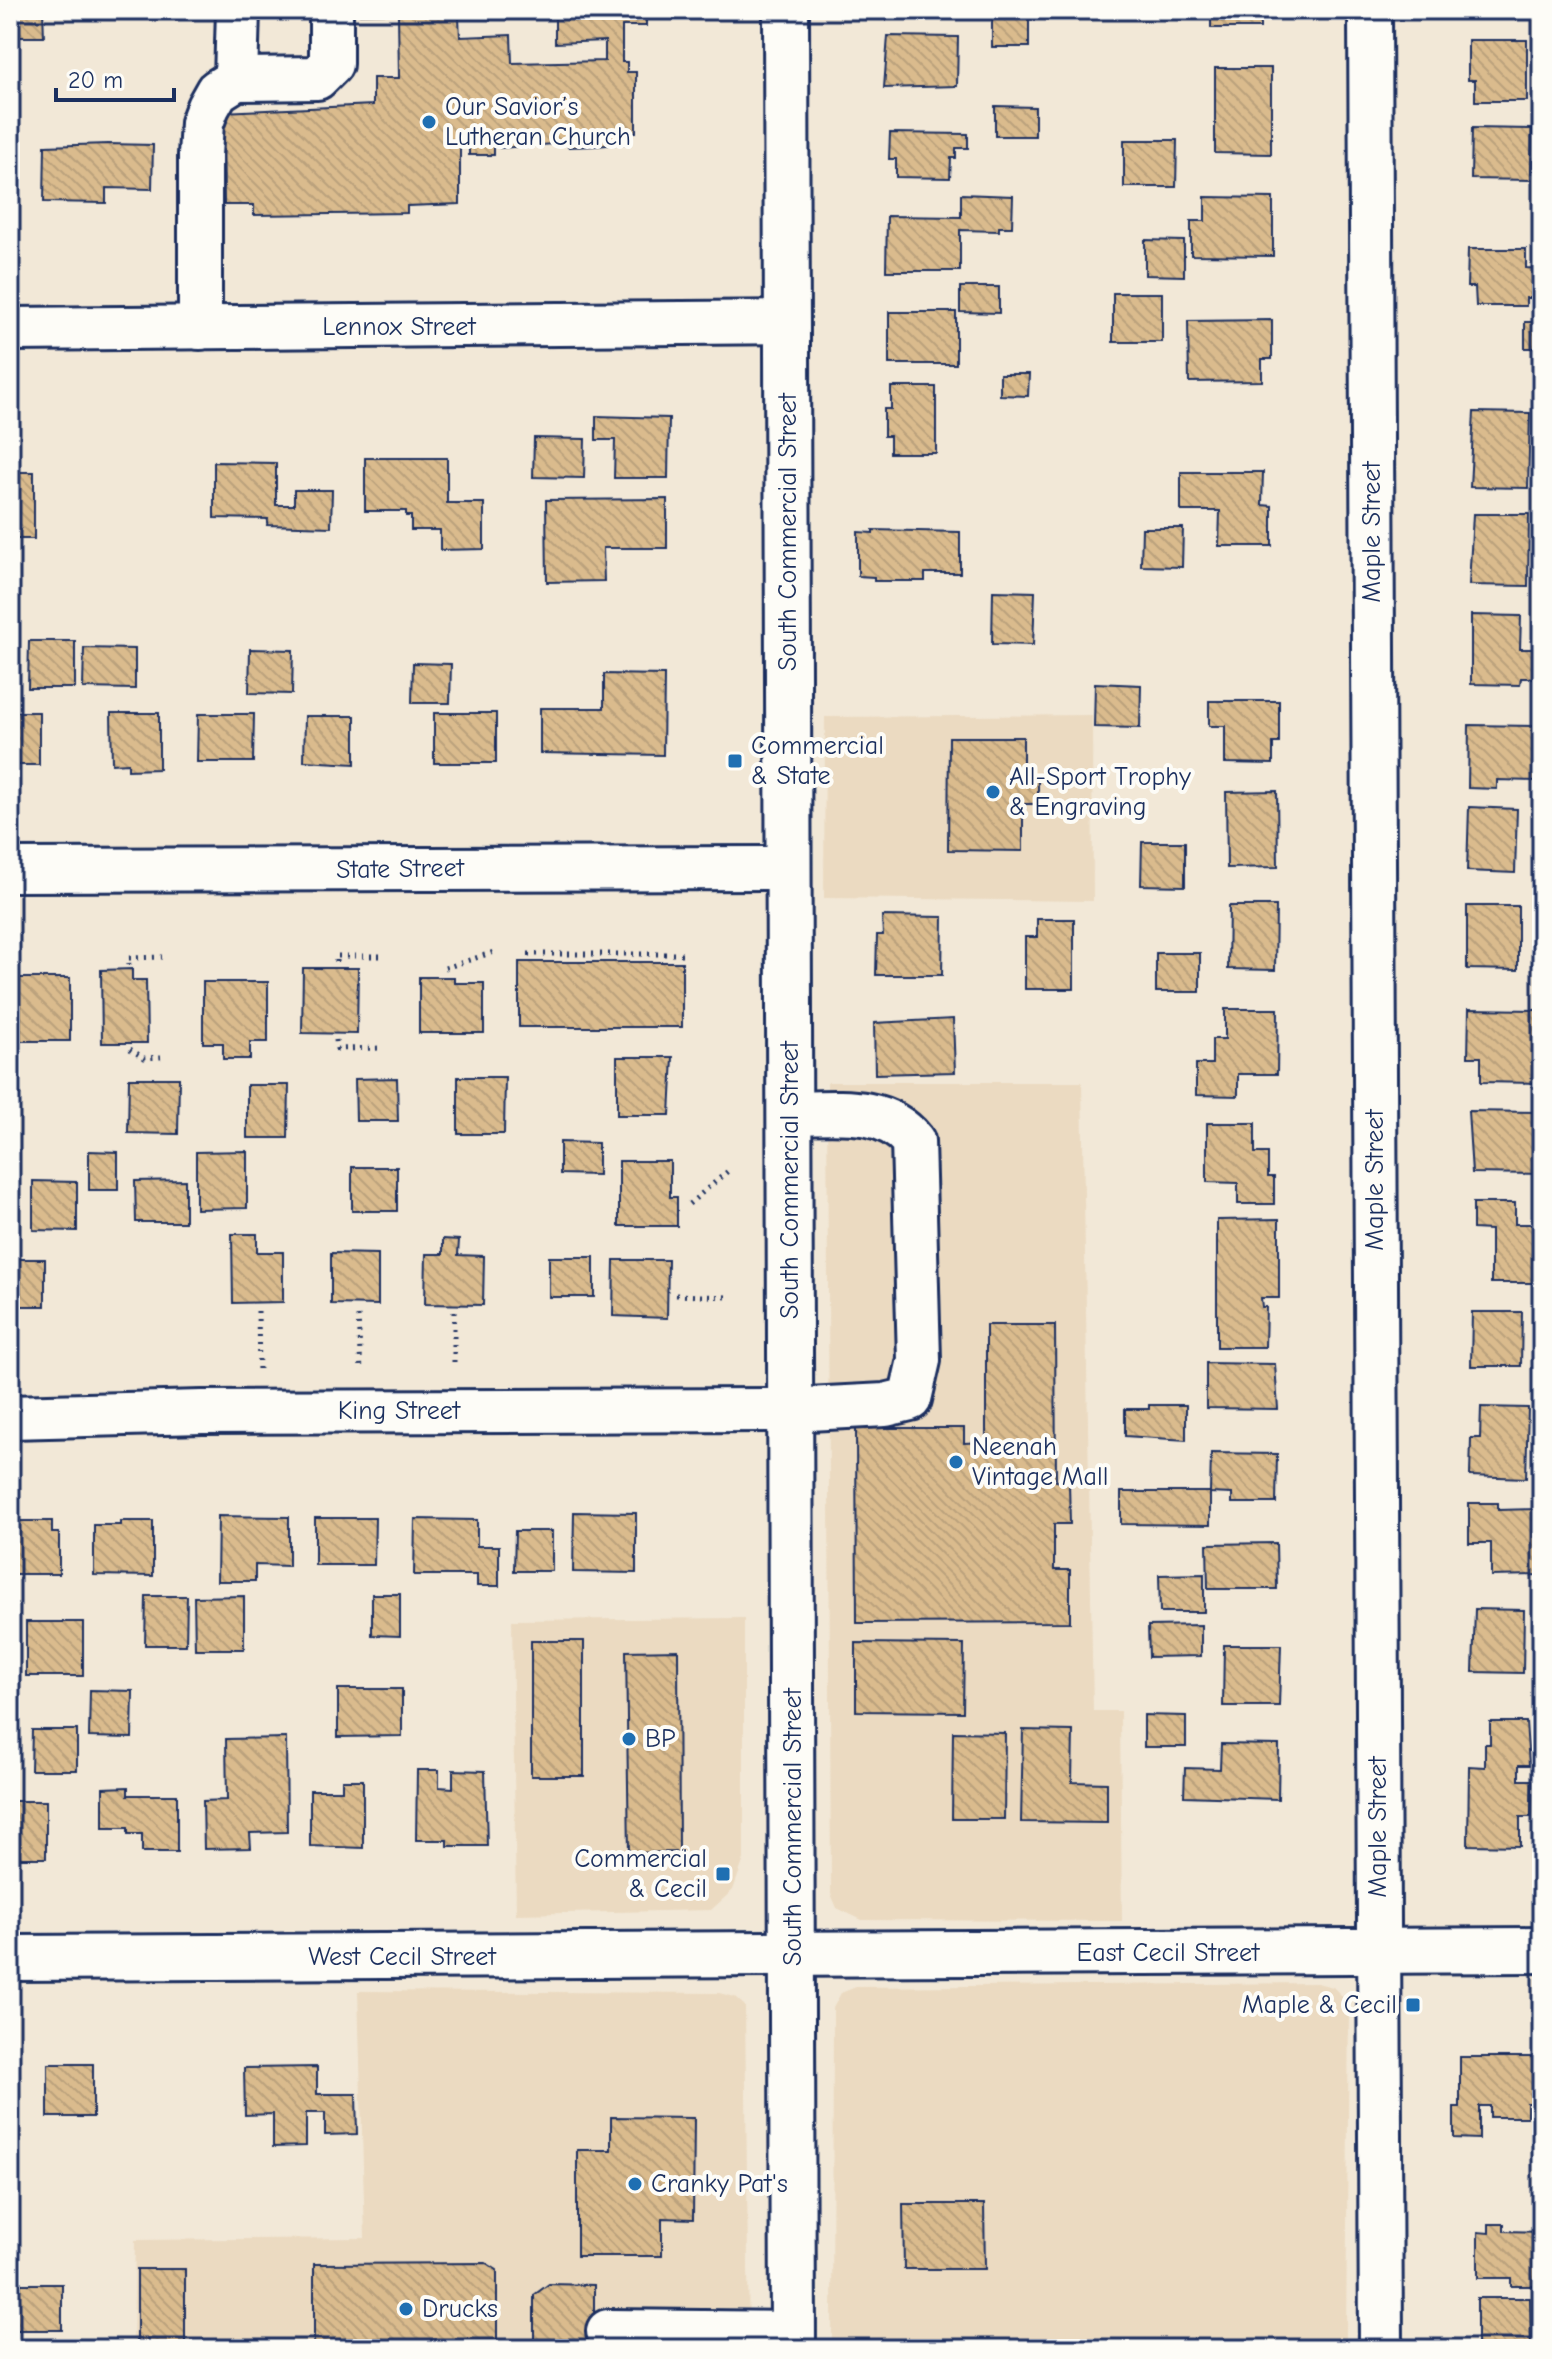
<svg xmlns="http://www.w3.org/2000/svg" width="1552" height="2359" viewBox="0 0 1552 2359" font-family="'Comic Neue',sans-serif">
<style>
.built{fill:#ebdac1}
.building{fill:url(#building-back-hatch);stroke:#1b2f5e;stroke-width:2;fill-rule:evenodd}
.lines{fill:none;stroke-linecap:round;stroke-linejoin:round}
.minor-casing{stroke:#1b2f5e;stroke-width:48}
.major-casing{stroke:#1b2f5e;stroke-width:50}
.path{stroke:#1b2f5e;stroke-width:5;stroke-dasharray:2 6;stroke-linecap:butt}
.minor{stroke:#fdfcf7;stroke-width:42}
.major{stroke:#fdfcf7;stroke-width:44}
.poi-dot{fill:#1f6fb2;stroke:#fdfcf7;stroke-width:3}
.labels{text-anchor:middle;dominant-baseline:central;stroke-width:8;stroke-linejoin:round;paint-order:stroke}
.poi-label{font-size:26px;fill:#1b2f5e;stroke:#fdfcf7;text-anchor:start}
.street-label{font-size:26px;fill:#1b2f5e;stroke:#fdfcf7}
</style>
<defs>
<pattern id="building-back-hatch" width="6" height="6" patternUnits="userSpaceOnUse" patternTransform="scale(2)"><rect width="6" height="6" fill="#dabb8d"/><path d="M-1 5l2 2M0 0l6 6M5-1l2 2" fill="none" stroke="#baa17c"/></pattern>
</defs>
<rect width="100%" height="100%" fill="#f2e8d7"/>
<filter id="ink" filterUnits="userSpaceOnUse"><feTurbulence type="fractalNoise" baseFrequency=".0125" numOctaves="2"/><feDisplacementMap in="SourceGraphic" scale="16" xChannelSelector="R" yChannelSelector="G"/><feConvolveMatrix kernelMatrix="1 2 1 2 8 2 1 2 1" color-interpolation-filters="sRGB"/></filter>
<g filter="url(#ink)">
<g class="built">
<path d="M1092,715L1093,901L824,898L825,717Z"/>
<path d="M827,1082H1082L1093,1711H1120L1122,1921L862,1920L837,1908L831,1894Z"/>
<path d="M744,1618V1859L733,1890L711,1910L516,1914L512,1620Z"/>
<path d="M1317,1983L1333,1987L1349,2003L1346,2339L1070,2340L1069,2349H832L833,2008L841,1993L856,1987Z"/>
<path d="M358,1991L719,1993L735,1997L745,2006L749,2349H133L135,2240L365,2238Z"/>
</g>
<g class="building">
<path d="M10,10H43L44,37H10Z"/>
<path d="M345,10H659V15H646V26H622V62H627V72H636V132H627V143L596,146L568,147V143L500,148V144H494V155H469V145L460,146V204L407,206V213L254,215V205H224L223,112L373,105V78H399L398,13L345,14ZM459,18H555V43L605,41V61L512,63L511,35L460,37Z"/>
<path d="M1190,10H1260V28H1211V16H1190Z"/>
<rect x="992" y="14" width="37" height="33"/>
<path d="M888,36L958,37L957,86L884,88Z"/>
<path d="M1468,40H1527V101H1475V80H1468Z"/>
<path d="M1215,68H1271V154L1215,153Z"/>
<path d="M995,106L1035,107V136H995Z"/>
<path d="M1472,128L1532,129L1531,180L1471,179Z"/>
<path d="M890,133L968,134V148H956V158H951L950,178L896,177V159H889Z"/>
<path d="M1124,140H1177L1176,187H1124Z"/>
<path d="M108,144L153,145L152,189L106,188V203L44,202L45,146Z"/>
<path d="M961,194L1013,196L1012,227H999V231L960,230V271H886L887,216L961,217Z"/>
<path d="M1205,197L1273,198V256L1191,255V221H1205Z"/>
<path d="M1145,240L1184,241V276L1145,275Z"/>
<path d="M1468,249H1526V268L1542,269V298H1526V306H1476L1475,287H1467Z"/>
<path d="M960,287H999V313L960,312Z"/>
<rect x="1113" y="293" width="49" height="49"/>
<rect x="889" y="312" width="67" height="52"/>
<path d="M1272,320V359H1262V381L1189,382L1188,321Z"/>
<rect x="1525" y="322" width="17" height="26"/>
<path d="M1000,374H1029L1028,396L1000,395Z"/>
<path d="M891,387H936V453H890V436H884V409H891Z"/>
<path d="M1474,412L1530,413L1528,488L1470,487Z"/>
<path d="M596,416L669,418L668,478H614L615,440H596Z"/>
<path d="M534,438L585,439L584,478L533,477Z"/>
<path d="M365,458H447V503H484V549L440,550V530H411V516H406V511H365Z"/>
<path d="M214,462L276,463V505H294V490H332L331,527L267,525L268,519L214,518Z"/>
<rect x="10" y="472" width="24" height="67"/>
<path d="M1181,472H1263L1262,505L1272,506V546H1219L1220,511H1181Z"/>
<path d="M667,499V548H603L604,581L547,582L546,500Z"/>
<path d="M1473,514H1529L1528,586L1469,585Z"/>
<path d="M1142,528H1183L1182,567L1141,566Z"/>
<path d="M873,530L960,532V573H925V581H874V577L858,576V532L873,533Z"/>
<path d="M993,591L1035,592L1033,645L992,644Z"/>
<path d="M1471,615L1521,616L1520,649H1539V678H1521L1520,685L1471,684Z"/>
<path d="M29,641H75V688H28Z"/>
<path d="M84,648L135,649V689L83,688Z"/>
<path d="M250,649L293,650L292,694L249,693Z"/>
<path d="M413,663L451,664L450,703H412Z"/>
<path d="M604,674L664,675L663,755L540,753V708H604Z"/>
<path d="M1095,683L1141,685L1140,728L1094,727Z"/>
<path d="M1209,701H1279V743H1273V764L1225,763V726H1209Z"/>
<rect x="10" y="712" width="29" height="53"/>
<path d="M111,713H159V769L128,770V763L112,764Z"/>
<rect x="434" y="713" width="62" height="50"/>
<path d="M198,714H254L253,762H197Z"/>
<path d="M305,716H355V764L304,761Z"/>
<path d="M1469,725L1539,726L1542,759H1538V781L1497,780V789L1468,788Z"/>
<path d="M949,737H1023V780H1038V804H1023V851L948,850Z"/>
<path d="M1277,791L1278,867L1227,868L1226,792Z"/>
<path d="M1469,807L1517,809L1515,873L1467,871Z"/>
<path d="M1142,842H1185V886L1141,885Z"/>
<path d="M1229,906H1276L1275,970L1228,969Z"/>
<path d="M1467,906H1518V970L1467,969Z"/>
<path d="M882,916L943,917L942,975H876L877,935H883Z"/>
<path d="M1037,919H1074V989H1025V937H1037Z"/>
<rect x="1156" y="953" width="44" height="39"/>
<rect x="519" y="962" width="163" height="65"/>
<path d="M303,968H358L357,1034L302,1033Z"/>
<path d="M132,969V980H146L147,1043H102L101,970Z"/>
<path d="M419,977H454V983H484V1033H419Z"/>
<rect x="10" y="978" width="60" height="63"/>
<path d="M203,982H268V1042H250V1059H223V1043H203Z"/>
<path d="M1225,1009H1278L1277,1074H1238V1096L1196,1095V1064H1212V1039H1225Z"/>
<path d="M1469,1009L1542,1010V1083L1481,1082V1057H1468Z"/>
<path d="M953,1019L955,1072L875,1074L874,1023Z"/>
<rect x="10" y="1052" width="10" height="42"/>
<path d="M617,1057H673L670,1115H617Z"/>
<path d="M458,1077H505L504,1134H458Z"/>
<path d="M129,1078H179L178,1134L128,1133Z"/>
<path d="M397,1078L398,1121H356L355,1079Z"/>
<path d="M247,1085H289L288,1138H247Z"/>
<path d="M1468,1111L1542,1112V1174L1472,1173Z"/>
<path d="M1207,1123H1255V1153H1268V1177H1274V1204H1238V1183L1207,1182Z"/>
<path d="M560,1142L598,1143V1175L560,1174Z"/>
<path d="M89,1151L118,1152V1190H89Z"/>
<path d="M247,1151V1208L196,1209V1152Z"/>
<path d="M619,1161H670V1197H677V1226H619Z"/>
<rect x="352" y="1167" width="45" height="44"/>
<path d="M185,1180V1222H136L135,1181Z"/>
<path d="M33,1181L77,1182V1231L33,1230Z"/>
<path d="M1473,1203H1515V1224H1538V1283H1491V1230L1473,1229Z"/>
<path d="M1279,1219V1298H1261L1262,1307H1266L1265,1347H1217V1220Z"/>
<path d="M232,1234H257V1252H283V1302L233,1303Z"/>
<path d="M443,1239L459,1240L458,1255L484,1256L483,1305L425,1304L426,1254H443Z"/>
<path d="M331,1253L378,1254V1305L331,1304Z"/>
<rect x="549" y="1257" width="45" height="40"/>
<rect x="10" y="1259" width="35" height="47"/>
<path d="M614,1260H668L667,1318L613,1316Z"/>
<path d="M1472,1312H1522L1521,1366H1471Z"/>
<path d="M986,1325H1055L1056,1481L1069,1482L1070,1524H1054V1570H1070V1622L857,1623L856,1428H964V1443L986,1442Z"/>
<path d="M1206,1363L1275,1364L1278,1409L1206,1408Z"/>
<path d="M1149,1405H1186V1440L1125,1436V1409H1149Z"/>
<path d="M1481,1407L1528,1408L1526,1478L1470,1476L1471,1438H1480Z"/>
<path d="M1211,1453L1277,1454L1276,1503H1232V1494L1210,1493Z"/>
<path d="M1121,1492H1210V1525L1121,1524Z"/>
<path d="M1469,1503H1498V1510L1540,1509L1541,1575L1491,1576V1543H1469Z"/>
<path d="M574,1512L636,1513V1573L573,1572Z"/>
<path d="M218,1516L289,1517V1566L255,1565V1581H217Z"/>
<path d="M315,1518H375L374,1565H315Z"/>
<path d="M415,1519L477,1520V1546H499V1586H477V1575H414Z"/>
<path d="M13,1521H52V1533H59V1574H10Z"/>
<path d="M121,1521H153V1576L94,1575V1525H121Z"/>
<path d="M515,1531H552V1571H514Z"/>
<path d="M1276,1543L1277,1589H1208L1207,1544Z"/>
<path d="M1204,1574V1612H1160L1159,1575Z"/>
<path d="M372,1594H400V1636L372,1635Z"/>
<path d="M146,1596H187L186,1645H145Z"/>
<path d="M244,1596V1649H195L194,1597Z"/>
<path d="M1475,1609L1524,1610L1523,1673L1473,1672Z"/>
<rect x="26" y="1622" width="57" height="54"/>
<path d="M1201,1625V1656L1149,1657L1148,1626Z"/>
<rect x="531" y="1641" width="53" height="135"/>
<path d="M856,1643L964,1644L963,1712L856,1711Z"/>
<path d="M1224,1645H1281L1279,1706H1223Z"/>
<path d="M678,1650L679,1852L629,1853L626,1651Z"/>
<path d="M338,1689H402V1736L338,1737Z"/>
<path d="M90,1690L133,1691L132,1738L89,1737Z"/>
<path d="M1144,1715L1186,1716V1747H1144Z"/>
<path d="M1490,1722H1526L1529,1765H1519V1780H1532L1531,1817H1520V1846L1468,1845L1469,1766L1485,1767V1744H1490Z"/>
<path d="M32,1730H77V1770H31Z"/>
<path d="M1023,1730L1073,1731L1072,1782L1107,1783V1823L1021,1822Z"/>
<path d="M953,1732L1005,1733L1004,1819H952Z"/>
<path d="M286,1738L287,1832L250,1833L251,1848L204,1849L203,1801L227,1800L226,1739Z"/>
<path d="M1221,1744L1279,1745L1278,1799L1184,1796L1185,1768L1220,1769Z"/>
<path d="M417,1770H439V1787L453,1788V1770L485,1771L487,1846H447V1840H416Z"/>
<path d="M342,1780H363V1848L310,1846V1790H342Z"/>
<path d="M128,1787V1795H177V1852H142V1834H128V1828H103V1788Z"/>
<path d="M10,1801H46V1858H17V1854H10Z"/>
<path d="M1460,2057H1542V2103H1527V2117H1490V2106H1479V2139L1454,2138V2107H1460Z"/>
<rect x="48" y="2064" width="45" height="53"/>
<path d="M317,2067V2094H356L357,2134L325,2135V2113H306V2146L273,2147V2114L245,2115L244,2068Z"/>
<path d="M611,2117L694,2118L693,2219L662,2218V2256H577V2150H611Z"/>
<path d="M903,2204H984L985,2269H904Z"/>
<path d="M1489,2224H1504V2231L1542,2232V2276H1537V2286H1511V2278H1478V2232L1489,2233Z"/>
<path d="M486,2263L497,2270V2349H314V2264Z"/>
<rect x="137" y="2269" width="48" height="80"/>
<rect x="16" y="2284" width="46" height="46"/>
<path d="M549,2284L594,2285V2349H534V2295Z"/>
<path d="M1477,2298H1530L1531,2349H1477Z"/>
</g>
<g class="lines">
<g class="minor-casing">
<g id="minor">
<path d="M1370,10L1381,2349"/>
<path d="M236,79L238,10"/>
<path d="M200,328V155L202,123L208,107L217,91L236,79L317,78L331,64V10"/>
<path d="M10,329L787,322"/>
<path d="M10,870L789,868"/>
<path d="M10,1417L202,1412L789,1410L885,1405L910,1399L919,1360L913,1141C883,1104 834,1113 791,1113"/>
<path d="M608,2331L793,2333"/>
</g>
</g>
<g class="major-casing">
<g id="major">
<path d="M786,10L793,2349"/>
<path d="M10,1958L1542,1950"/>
</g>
</g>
<g class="path">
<path d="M528,954H683"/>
<path d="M336,962V956H383"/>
<path d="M129,965L128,958L162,957"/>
<path d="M445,968L494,952"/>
<path d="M336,1040L337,1049L383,1048"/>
<path d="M130,1049L144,1058L161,1057"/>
<path d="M689,1204L728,1171"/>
<path d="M676,1295L729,1297"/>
<path d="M258,1311L259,1374"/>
<path d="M358,1316L361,1371"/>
<path d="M10,1318V1315"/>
<path d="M454,1362V1312"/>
</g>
<use href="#minor" class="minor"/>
<use href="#major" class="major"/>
</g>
</g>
<g class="poi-dot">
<circle cx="429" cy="122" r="8"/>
<rect x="727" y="753" width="16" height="16" rx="4"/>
<circle cx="993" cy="792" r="8"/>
<circle cx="956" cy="1462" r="8"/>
<circle cx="629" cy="1739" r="8"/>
<rect x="715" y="1866" width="16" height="16" rx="4"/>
<rect x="1405" y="1997" width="16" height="16" rx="4"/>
<circle cx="635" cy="2184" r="8"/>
<circle cx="406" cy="2309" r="8"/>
</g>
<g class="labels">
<g class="poi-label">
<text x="445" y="107">Our Savior’s<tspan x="445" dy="30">Lutheran Church</tspan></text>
<text x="751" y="746">Commercial<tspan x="751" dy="30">&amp; State</tspan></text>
<text x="1009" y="777">All-Sport Trophy<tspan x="1009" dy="30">&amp; Engraving</tspan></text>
<text x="972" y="1447">Neenah<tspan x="972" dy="30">Vintage Mall</tspan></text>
<text x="645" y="1739">BP</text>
<text x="707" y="1859" text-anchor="end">Commercial<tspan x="707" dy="30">&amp; Cecil</tspan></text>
<text x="1397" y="2005" text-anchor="end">Maple &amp; Cecil</text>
<text x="651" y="2184">Cranky Pat's</text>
<text x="422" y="2309">Drucks</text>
</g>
<g class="street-label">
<text x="399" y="327">Lennox Street</text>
<text transform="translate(788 532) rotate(-90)">South Commercial Street</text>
<text transform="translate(1372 532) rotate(-90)">Maple Street</text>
<text transform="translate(400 869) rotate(-1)">State Street</text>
<text transform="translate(790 1180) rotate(-90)">South Commercial Street</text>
<text transform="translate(1375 1180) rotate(-90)">Maple Street</text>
<text x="399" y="1411">King Street</text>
<text transform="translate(793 1827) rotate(-90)">South Commercial Street</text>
<text transform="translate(1378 1827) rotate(-90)">Maple Street</text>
<text x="1168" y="1953">East Cecil Street</text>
<text x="402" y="1957">West Cecil Street</text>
</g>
</g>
<rect width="1552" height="2359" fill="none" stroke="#fdfcf7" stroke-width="40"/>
<rect x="20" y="20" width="1512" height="2319" fill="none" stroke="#1b2f5e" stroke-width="3" filter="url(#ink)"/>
<path d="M56 88v12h118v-12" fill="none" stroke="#1b2f5e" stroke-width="4"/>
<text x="68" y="88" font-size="24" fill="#1b2f5e" stroke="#fdfcf7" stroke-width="6" paint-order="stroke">20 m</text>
</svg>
